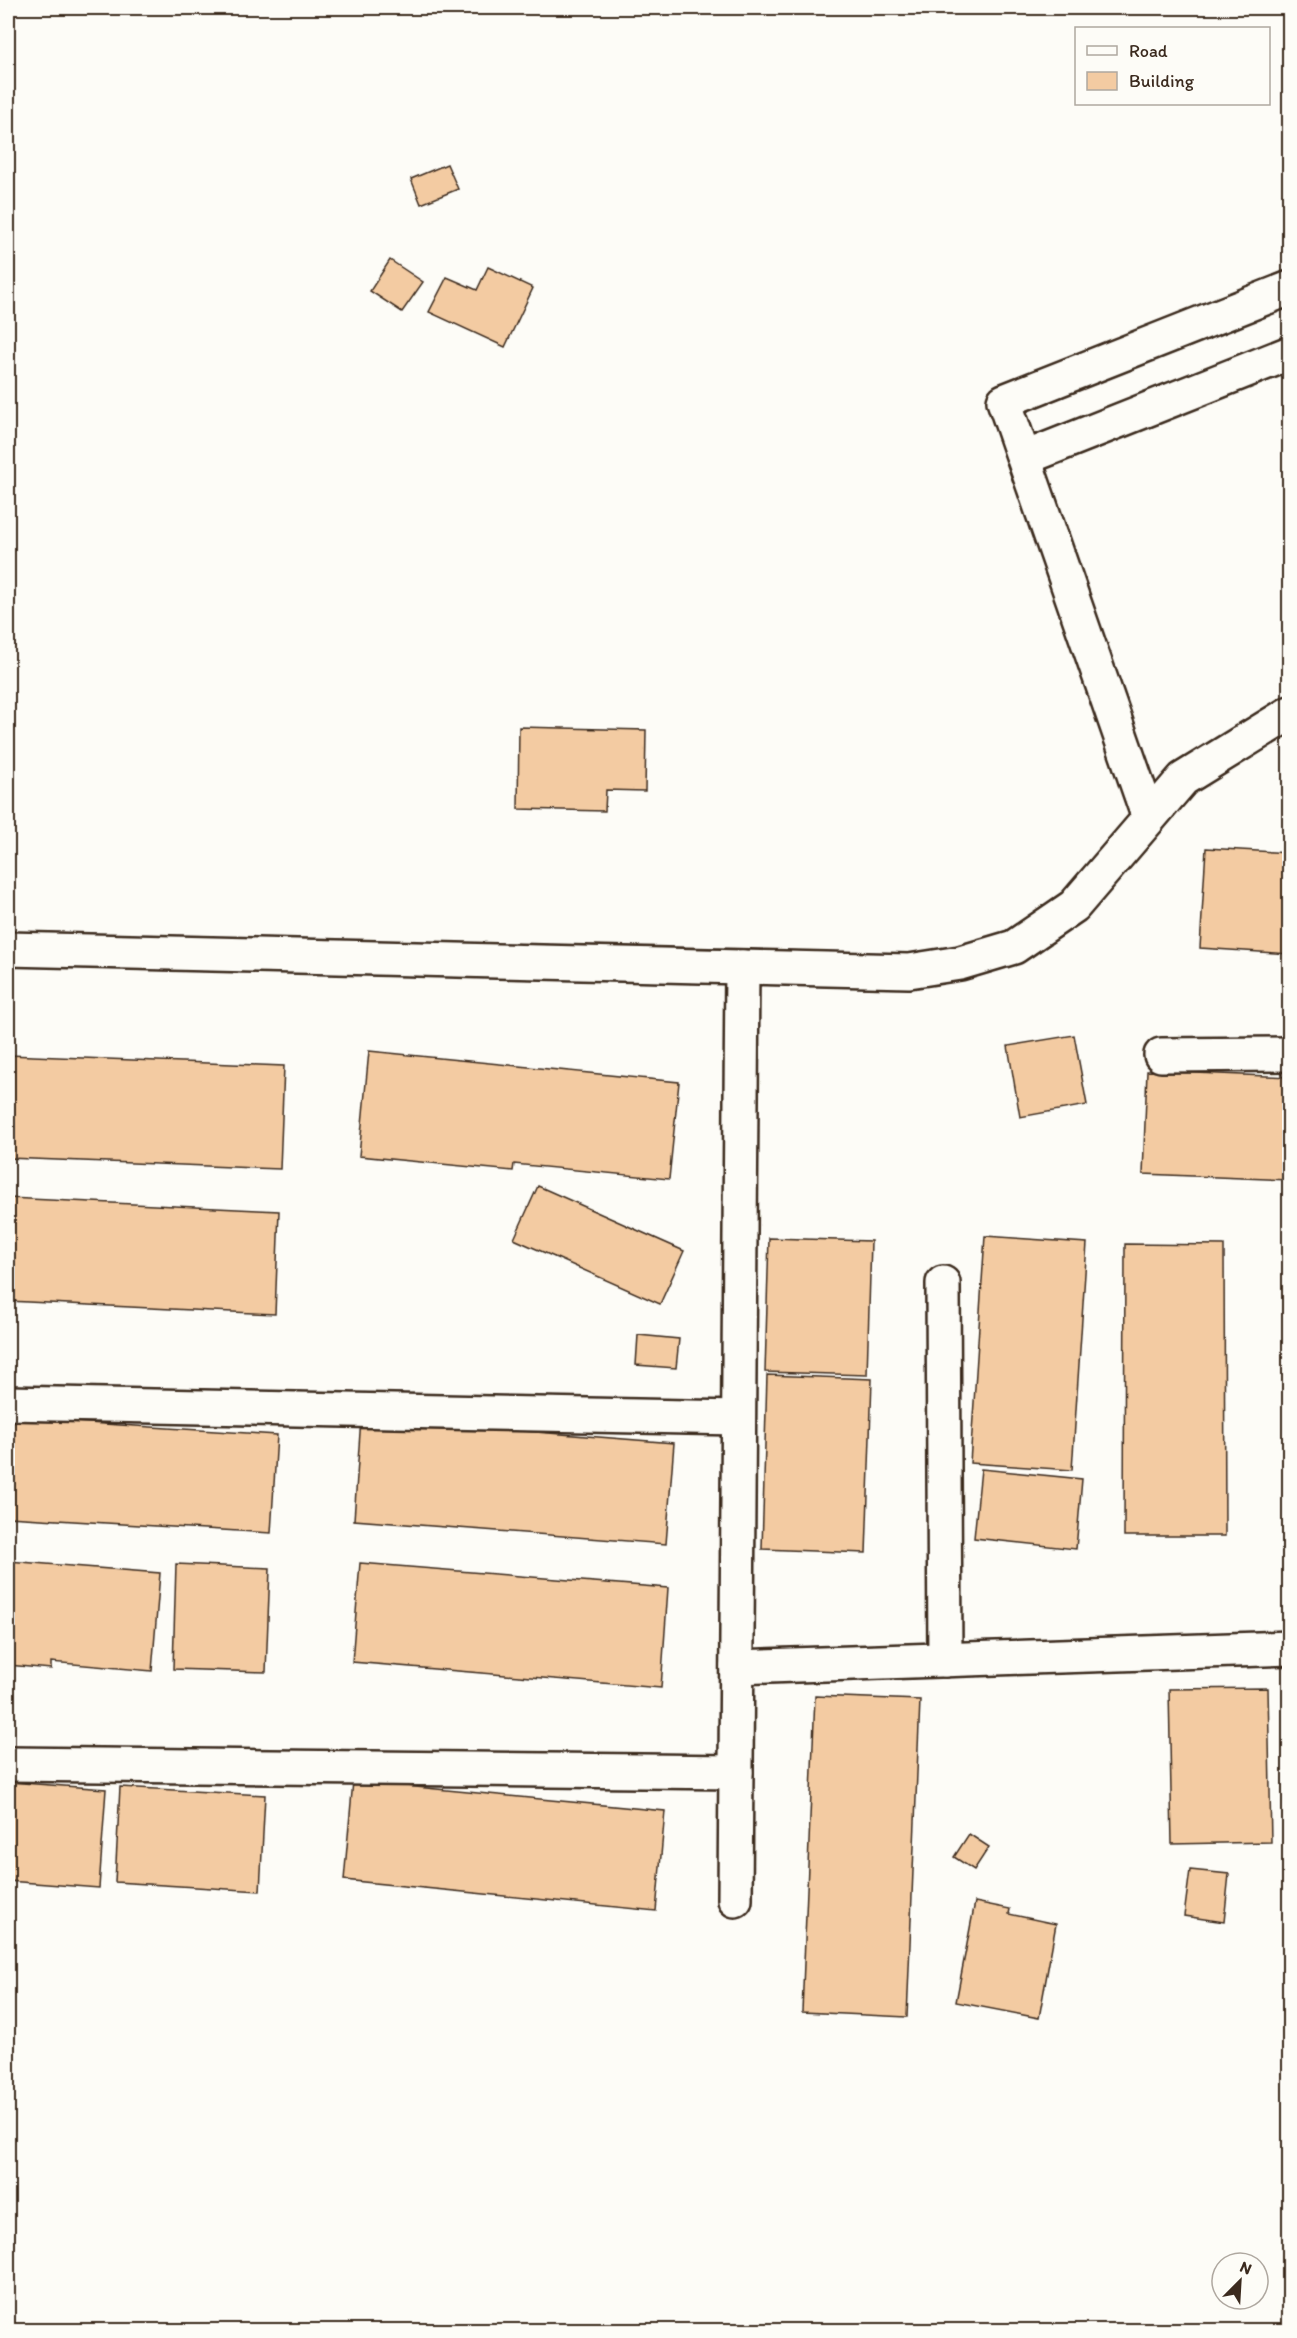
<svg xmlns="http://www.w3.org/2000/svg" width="1297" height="2338" viewBox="0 0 1297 2338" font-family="Itim,sans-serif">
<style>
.building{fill:#f3cba2;stroke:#3b2a1e;stroke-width:1.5}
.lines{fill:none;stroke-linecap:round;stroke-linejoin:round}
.minor-casing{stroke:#3b2a1e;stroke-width:38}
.minor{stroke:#fdfcf7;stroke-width:33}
</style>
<rect width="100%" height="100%" fill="#fdfcf7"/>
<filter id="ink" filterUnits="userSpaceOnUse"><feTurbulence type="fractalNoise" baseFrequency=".0167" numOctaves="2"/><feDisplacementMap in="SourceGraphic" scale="12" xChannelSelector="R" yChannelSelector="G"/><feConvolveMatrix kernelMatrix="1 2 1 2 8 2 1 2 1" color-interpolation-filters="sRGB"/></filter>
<g filter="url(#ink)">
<g class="building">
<path d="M447,164L458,189L421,204L411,179Z"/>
<path d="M390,260L423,282L402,312L370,291Z"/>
<path d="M488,267L533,288L505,347L429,312L447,277L477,290Z"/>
<path d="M519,727L646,730L645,791L606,790L605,811L518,809Z"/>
<path d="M1206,848L1290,853V954L1200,948Z"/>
<path d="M1074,1035L1087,1105L1020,1117L1008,1046Z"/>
<path d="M369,1051L679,1082L669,1179L514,1164L513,1171L359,1156Z"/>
<path d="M8,1055L284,1066L280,1169L8,1158Z"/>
<path d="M1147,1071L1290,1077V1180L1143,1174Z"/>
<path d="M538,1186L684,1251L660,1304L514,1239Z"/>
<path d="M8,1198L279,1211L275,1314L8,1301Z"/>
<path d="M985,1236L1087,1243L1072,1470L970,1463Z"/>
<path d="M769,1238L871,1241L867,1375L765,1372Z"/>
<path d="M1125,1244L1224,1245L1225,1536H1124Z"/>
<path d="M638,1335L679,1339L676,1368L636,1365Z"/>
<path d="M767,1375L872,1379L866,1553L762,1549Z"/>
<path d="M8,1418L277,1435L271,1533L8,1517Z"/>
<path d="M361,1418L674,1443L666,1544L354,1520Z"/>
<path d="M981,1469L1082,1479L1076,1549L974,1538Z"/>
<path d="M8,1561L160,1573L152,1671L51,1662V1669L8,1665Z"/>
<path d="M360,1563L668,1588L661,1688L352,1662Z"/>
<path d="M176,1564L270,1568L266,1672L173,1669Z"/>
<path d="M1268,1688L1271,1842L1172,1844L1169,1689Z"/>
<path d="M815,1696L920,1700L907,2017L802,2012Z"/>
<path d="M353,1781L665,1811L656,1911L344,1880Z"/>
<path d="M8,1782L106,1789L99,1888L8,1881Z"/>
<path d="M120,1787L265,1795L260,1891L115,1882Z"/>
<path d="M969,1834L989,1847L974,1870L954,1857Z"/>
<path d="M1190,1870L1229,1874L1224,1922L1184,1916Z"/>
<path d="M975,1902L1010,1909L1009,1914L1056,1924L1039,2018L956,2002Z"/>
</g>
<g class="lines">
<g class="minor-casing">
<g id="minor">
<path d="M1025,458L1290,353"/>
<path d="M1149,818L1004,401L1290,288"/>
<path d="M8,949L909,971L960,963L1014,947L1074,906L1183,779L1290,713"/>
<path d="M1161,1055L1290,1054"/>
<path d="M943,1283L945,1660"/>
<path d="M8,1403L738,1418"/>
<path d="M737,1667L1290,1648"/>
<path d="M8,1764L736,1772"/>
<path d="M735,1900L742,967"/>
</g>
</g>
<use href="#minor" class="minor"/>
</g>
</g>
<rect width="1297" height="2338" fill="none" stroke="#fdfcf7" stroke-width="30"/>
<rect x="15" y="15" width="1267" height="2308" fill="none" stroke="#3b2a1e" stroke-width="2" filter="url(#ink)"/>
<rect x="1075" y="27" width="195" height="78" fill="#fdfcf7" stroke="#afa8a0" stroke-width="1.5"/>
<rect x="1087" y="46" width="30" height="9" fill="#fdfcf7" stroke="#afa8a0" stroke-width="1.5"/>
<text x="1129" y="57" font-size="18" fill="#3b2a1e">Road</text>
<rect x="1087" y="72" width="30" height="18" fill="#f3cba2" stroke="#afa8a0" stroke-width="1.5"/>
<text x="1129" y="87" font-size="18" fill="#3b2a1e">Building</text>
<g transform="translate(1240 2281) rotate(24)"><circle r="28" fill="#fdfcf7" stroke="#afa8a0" stroke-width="1.5"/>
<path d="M0-4.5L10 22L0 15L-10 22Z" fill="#3b2a1e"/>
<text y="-9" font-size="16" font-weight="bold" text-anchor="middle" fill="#3b2a1e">N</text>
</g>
</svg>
